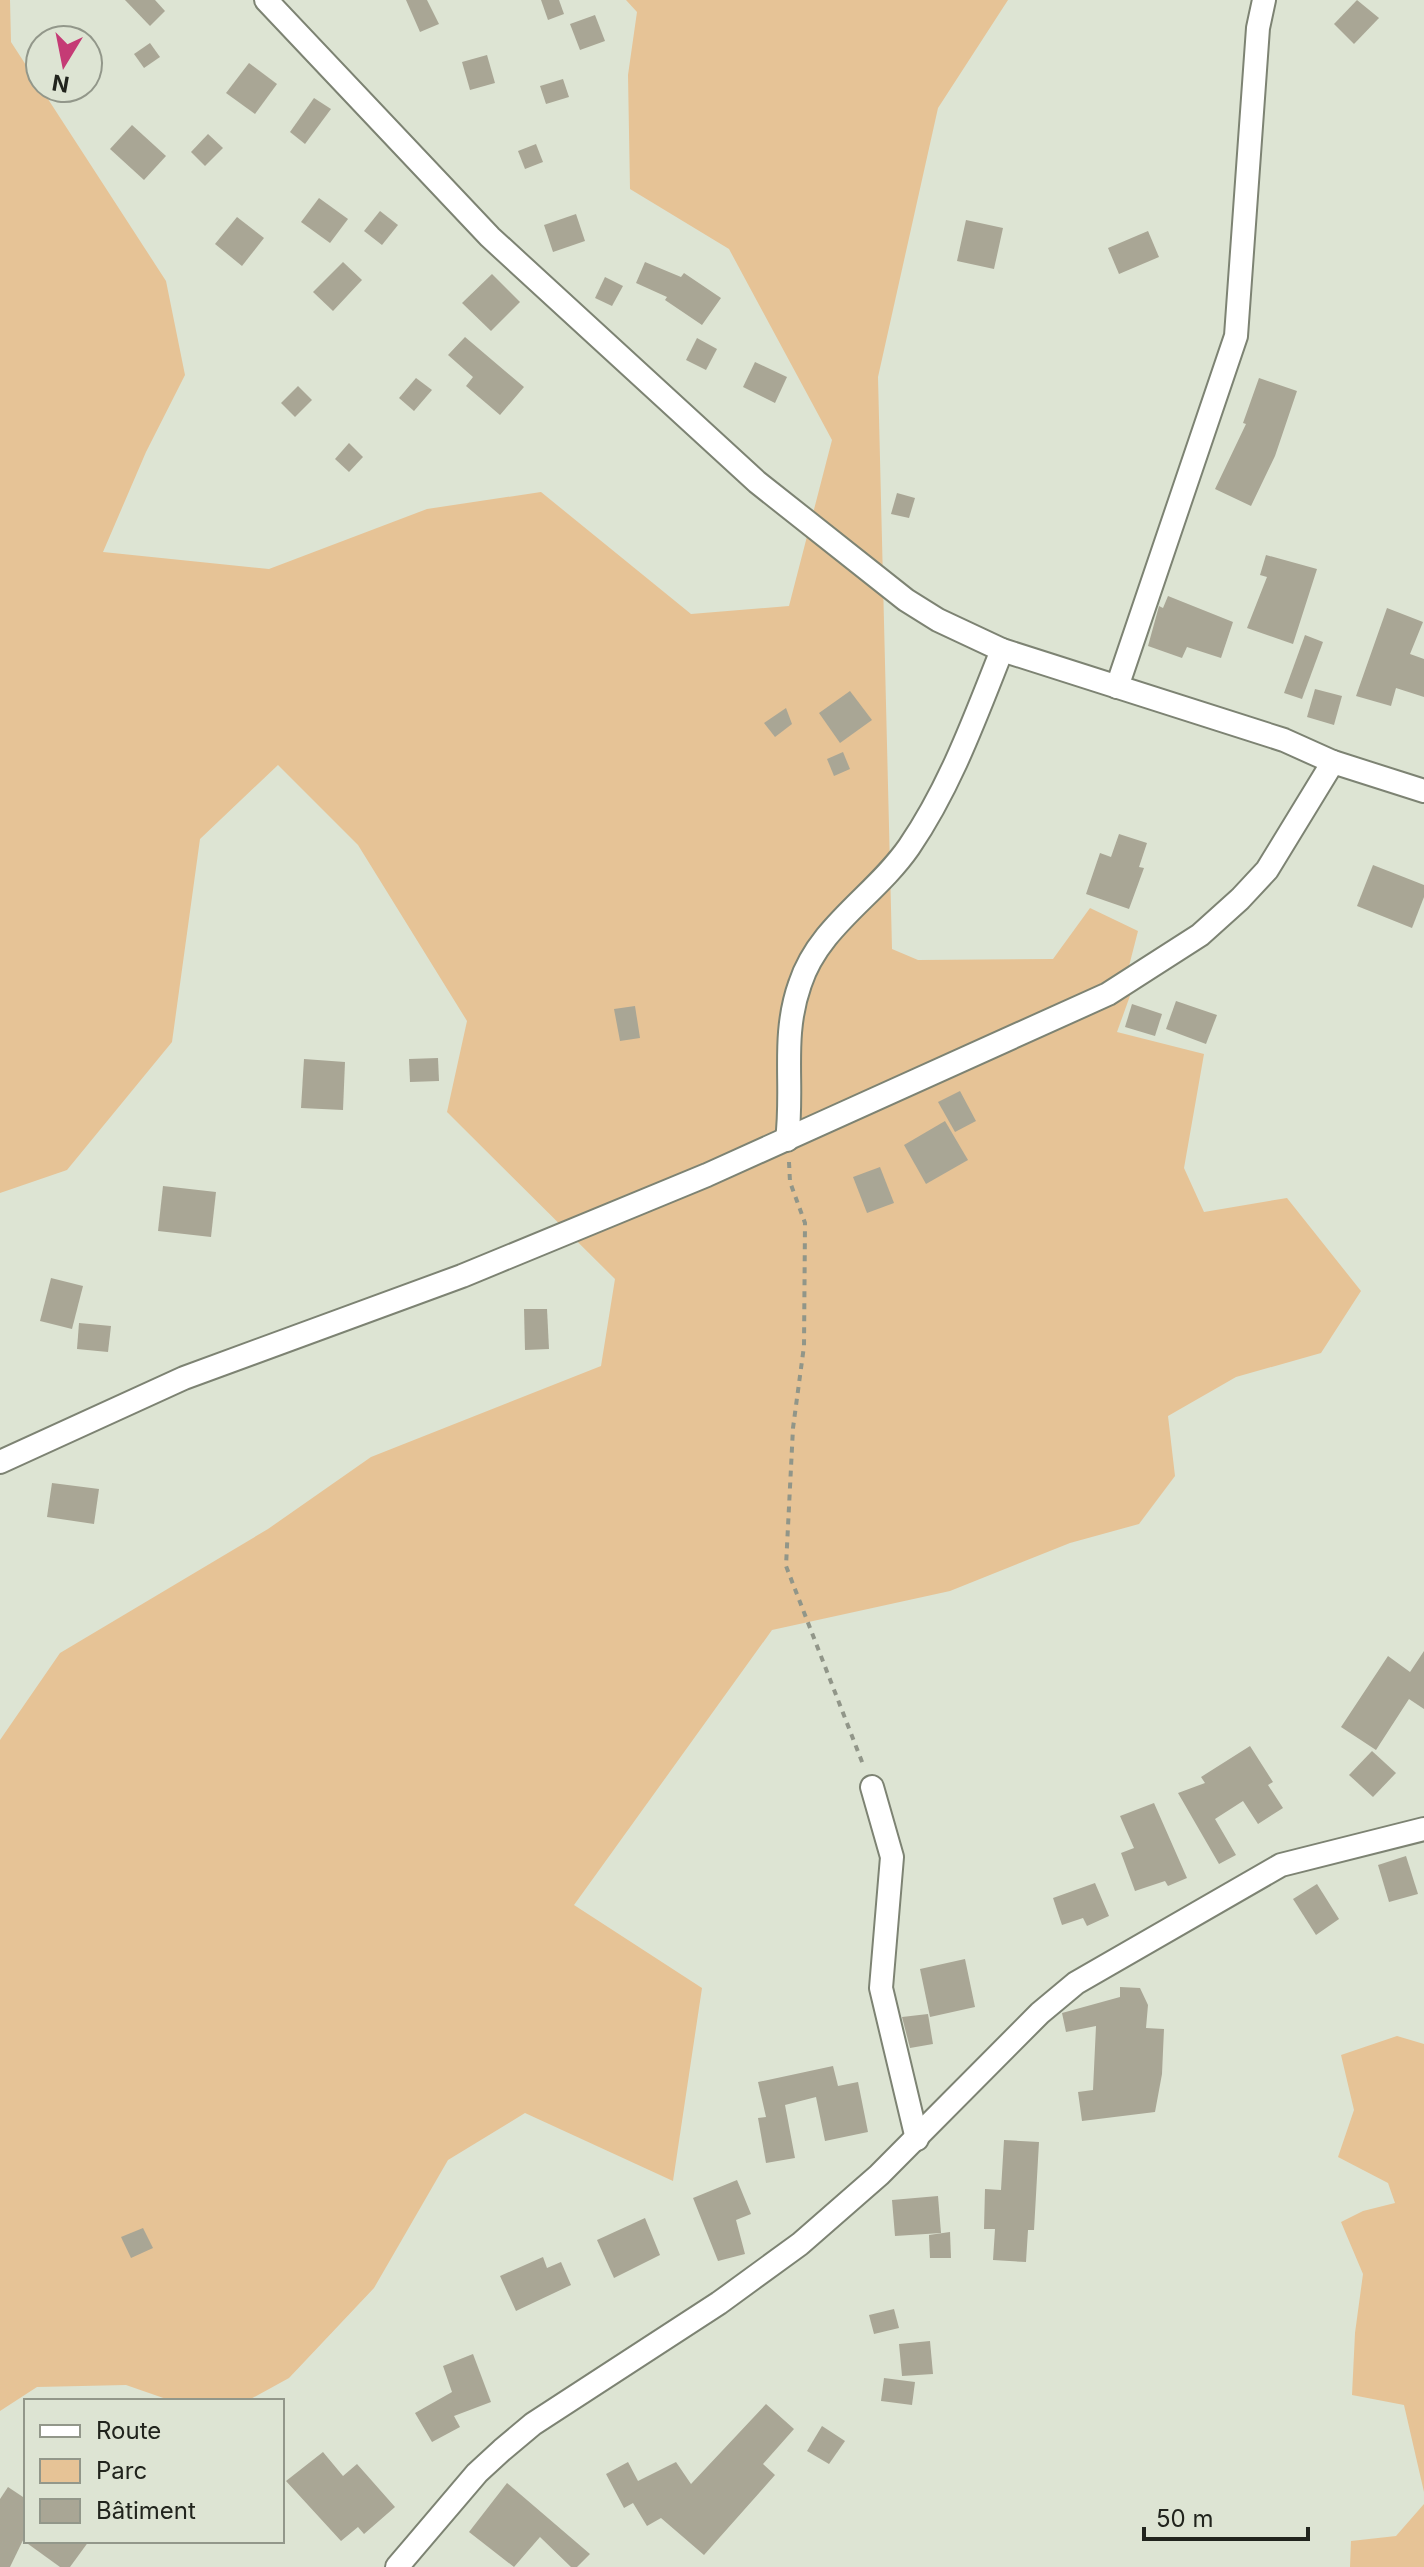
<svg xmlns="http://www.w3.org/2000/svg" width="1424" height="2567" viewBox="0 0 1424 2567" font-family="Inter,sans-serif">
<style>
.green{fill:#e6c396}
.building{fill:#a9a695}
.lines{fill:none;stroke-linecap:round;stroke-linejoin:round}
.minor-casing{stroke:#7d8373;stroke-width:26}
.path{stroke:#919689;stroke-width:4;stroke-dasharray:6 6;stroke-linecap:butt}
.minor{stroke:#fff;stroke-width:22}
</style>
<rect width="100%" height="100%" fill="#dde4d3"/>
<g class="green">
<path d="M0,0H10L11,42L166,281L185,375L146,452L103,552L269,569L427,509L541,492L691,614L789,606L832,440L729,249L630,189L628,75L637,12L626,0H1008L938,108L878,377L892,949L918,960L1053,959L1090,908L1138,931L1128,970L1131,993L1117,1032L1204,1054L1184,1168L1204,1212L1287,1198L1361,1291L1321,1353L1236,1377L1168,1416L1175,1476L1139,1524L1070,1543L950,1591L772,1630L574,1905L702,1988L673,2181L525,2113L448,2160L374,2288L289,2378L247,2401H172L126,2385L37,2387L0,2411V1740L60,1653L268,1529L371,1457L601,1366L615,1279L447,1112L467,1021L358,845L278,765L200,839L172,1042L67,1170L0,1193Z"/>
<path d="M1397,2036L1424,2044V2492L1404,2405L1352,2395L1355,2333L1363,2274L1341,2222L1363,2211L1395,2203L1388,2183L1338,2157L1354,2110L1341,2055Z"/>
<path d="M1424,2504V2567H1350L1351,2541L1396,2536Z"/>
</g>
<g class="building">
<path d="M125,0H155L165,11L150,26Z"/>
<path d="M406,0H427L439,24L420,32Z"/>
<path d="M541,0H559L564,14L548,20Z"/>
<path d="M1357,0L1379,18L1354,44L1334,24Z"/>
<path d="M595,15L605,41L580,50L570,24Z"/>
<path d="M150,43L160,57L144,68L134,54Z"/>
<path d="M487,55L495,83L470,90L462,62Z"/>
<path d="M249,63L277,84L255,114L226,93Z"/>
<path d="M563,79L569,97L546,104L540,86Z"/>
<path d="M314,98L331,109L305,144L290,132Z"/>
<path d="M132,125L166,156L144,180L110,149Z"/>
<path d="M208,134L223,148L205,166L191,152Z"/>
<path d="M536,144L543,162L525,169L518,151Z"/>
<path d="M319,198L348,219L330,243L301,222Z"/>
<path d="M380,211L398,225L382,245L364,231Z"/>
<path d="M576,214L585,241L553,252L544,225Z"/>
<path d="M237,217L264,238L242,266L215,244Z"/>
<path d="M966,220L1003,228L994,269L957,261Z"/>
<path d="M1148,231L1159,257L1119,274L1108,248Z"/>
<path d="M343,262L362,280L333,311L313,292Z"/>
<path d="M645,262L681,277L684,273L721,298L702,325L665,300L667,297L636,283Z"/>
<path d="M492,274L520,302L491,331L462,303Z"/>
<path d="M605,277L623,286L612,306L595,298Z"/>
<path d="M465,337L524,387L500,415L466,386L473,377L448,355Z"/>
<path d="M697,338L717,349L706,370L686,360Z"/>
<path d="M755,362L787,377L775,403L743,387Z"/>
<path d="M416,378L432,390L414,411L399,398Z"/>
<path d="M1259,378L1297,391L1275,456L1251,506L1215,489L1246,424L1243,423Z"/>
<path d="M298,386L312,400L295,417L281,403Z"/>
<path d="M349,443L363,457L349,472L335,459Z"/>
<path d="M897,493L915,498L909,518L891,514Z"/>
<path d="M1266,555L1317,569L1293,644L1247,628L1267,577L1260,575Z"/>
<path d="M1168,596L1233,622L1221,658L1187,647L1182,658L1148,646L1159,606L1163,608Z"/>
<path d="M1387,608L1423,622L1410,654L1424,659V697L1396,688L1391,706L1356,696Z"/>
<path d="M1305,635L1323,642L1302,699L1284,693Z"/>
<path d="M1315,689L1342,696L1334,725L1307,717Z"/>
<path d="M850,691L872,720L840,743L819,713Z"/>
<path d="M786,708L792,724L775,737L764,723Z"/>
<path d="M843,752L850,769L834,776L827,759Z"/>
<path d="M1119,834L1147,843L1139,867L1144,868L1129,909L1086,894L1100,853L1111,857Z"/>
<path d="M1373,865L1424,885V897L1412,928L1357,906Z"/>
<path d="M1176,1001L1217,1015L1206,1044L1166,1029Z"/>
<path d="M1132,1004L1162,1014L1155,1036L1125,1027Z"/>
<path d="M635,1006L640,1038L620,1041L614,1009Z"/>
<path d="M438,1058L439,1081L410,1082L409,1059Z"/>
<path d="M304,1059L345,1062L343,1110L301,1108Z"/>
<path d="M960,1091L976,1121L955,1132L938,1102Z"/>
<path d="M945,1121L968,1160L926,1184L904,1145Z"/>
<path d="M880,1167L894,1203L867,1213L853,1177Z"/>
<path d="M163,1186L216,1192L211,1237L158,1231Z"/>
<path d="M51,1278L83,1286L72,1329L40,1321Z"/>
<path d="M524,1309H547L549,1349L525,1350Z"/>
<path d="M79,1323L111,1326L108,1352L77,1349Z"/>
<path d="M52,1483L99,1489L94,1524L47,1517Z"/>
<path d="M1424,1651V1709L1409,1699L1376,1750L1341,1727L1388,1656L1410,1672Z"/>
<path d="M1250,1746L1273,1782L1268,1785L1283,1808L1258,1824L1243,1801L1215,1819L1236,1855L1219,1864L1178,1793L1205,1783L1201,1777Z"/>
<path d="M1372,1751L1396,1773L1373,1797L1349,1775Z"/>
<path d="M1154,1803L1187,1878L1168,1886L1165,1881L1135,1891L1121,1853L1134,1848L1120,1816Z"/>
<path d="M1406,1856L1418,1894L1389,1902L1378,1865Z"/>
<path d="M1095,1883L1109,1916L1087,1926L1083,1918L1062,1925L1053,1898Z"/>
<path d="M1317,1884L1339,1919L1316,1935L1293,1899Z"/>
<path d="M965,1959L975,2007L930,2017L920,1969Z"/>
<path d="M1120,1987L1140,1988L1148,2005L1146,2028L1164,2029L1162,2074L1155,2112L1082,2121L1078,2092L1093,2090L1096,2026L1066,2032L1062,2013L1120,1997Z"/>
<path d="M928,2014L933,2044L910,2048L902,2017Z"/>
<path d="M833,2066L838,2086L858,2082L868,2132L825,2141L816,2097L785,2105L795,2158L766,2163L758,2118L766,2117L758,2082Z"/>
<path d="M1004,2140L1039,2142L1034,2230H1028L1026,2262L993,2260L995,2229H984L985,2189L1001,2190Z"/>
<path d="M737,2180L751,2214L736,2220L745,2254L718,2261L693,2198Z"/>
<path d="M938,2196L941,2233L895,2236L892,2200Z"/>
<path d="M645,2218L660,2255L614,2278L597,2240Z"/>
<path d="M143,2228L153,2248L131,2258L121,2237Z"/>
<path d="M950,2232L951,2258H930L929,2235Z"/>
<path d="M543,2257L547,2268L561,2262L571,2285L516,2311L500,2276Z"/>
<path d="M894,2309L899,2328L874,2334L869,2315Z"/>
<path d="M930,2341L933,2374L902,2376L899,2344Z"/>
<path d="M473,2354L491,2402L454,2416L460,2427L432,2442L415,2413L452,2392L443,2366Z"/>
<path d="M884,2378L915,2382L912,2405L881,2401Z"/>
<path d="M766,2404L794,2429L763,2464L775,2475L704,2555L661,2518L647,2526L633,2503L624,2508L606,2474L628,2462L638,2481L676,2462L691,2484Z"/>
<path d="M822,2426L845,2441L829,2464L807,2451Z"/>
<path d="M323,2452L343,2476L357,2464L395,2507L364,2534L358,2527L341,2541L286,2481Z"/>
<path d="M507,2483L590,2554L577,2567H571L540,2537L514,2567L469,2532Z"/>
<path d="M8,2487L26,2499V2534L10,2567H0V2499Z"/>
<path d="M24,2541H89L70,2567H60Z"/>
</g>
<g class="lines">
<g class="minor-casing">
<g id="minor">
<path d="M266,0L490,237L757,482L906,600L938,620L1002,650L1284,740L1333,762"/>
<path d="M1117,687L1236,336L1258,28L1264,0"/>
<path d="M787,1140C794,1086 781,1037 800,984C819,926 875,896 909,847C950,787 975,718 1002,650"/>
<path d="M0,1462L184,1378L462,1276L707,1175L1108,994L1200,935L1240,899L1267,870L1333,762L1424,791"/>
<path d="M872,1787L892,1857L881,1988L917,2139"/>
<path d="M397,2567L477,2473L502,2450L533,2424L719,2303L800,2244L879,2175L1040,2013L1076,1983L1281,1865L1424,1829"/>
</g>
</g>
<path class="path" d="M789,1162L790,1182L805,1223L804,1346L793,1428L786,1566L864,1767"/>
<use href="#minor" class="minor"/>
</g>
<rect x="24" y="2399" width="260" height="144" fill="#dde4d3" stroke="#92978a" stroke-width="2"/>
<rect x="40" y="2425" width="40" height="12" fill="#ffffff" stroke="#92978a" stroke-width="2"/>
<text x="96" y="2439" font-size="24" fill="#21241d">Route</text>
<rect x="40" y="2459" width="40" height="24" fill="#e6c396" stroke="#92978a" stroke-width="2"/>
<text x="96" y="2479" font-size="24" fill="#21241d">Parc</text>
<rect x="40" y="2499" width="40" height="24" fill="#a9a695" stroke="#92978a" stroke-width="2"/>
<text x="96" y="2519" font-size="24" fill="#21241d">Bâtiment</text>
<g transform="translate(64 64) rotate(190)"><circle r="38" fill="#dde4d3" stroke="#92978a" stroke-width="2"/>
<path d="M0-6L14 30L0 20L-14 30Z" fill="#c53b75"/>
<text y="-12" font-size="22" font-weight="bold" text-anchor="middle" fill="#21241d">N</text>
</g>
<path d="M1144 2527v12h164v-12" fill="none" stroke="#21241d" stroke-width="4"/>
<text x="1156" y="2527" font-size="24" fill="#21241d" stroke="#dde4d3" stroke-width="6" paint-order="stroke">50 m</text>
</svg>
